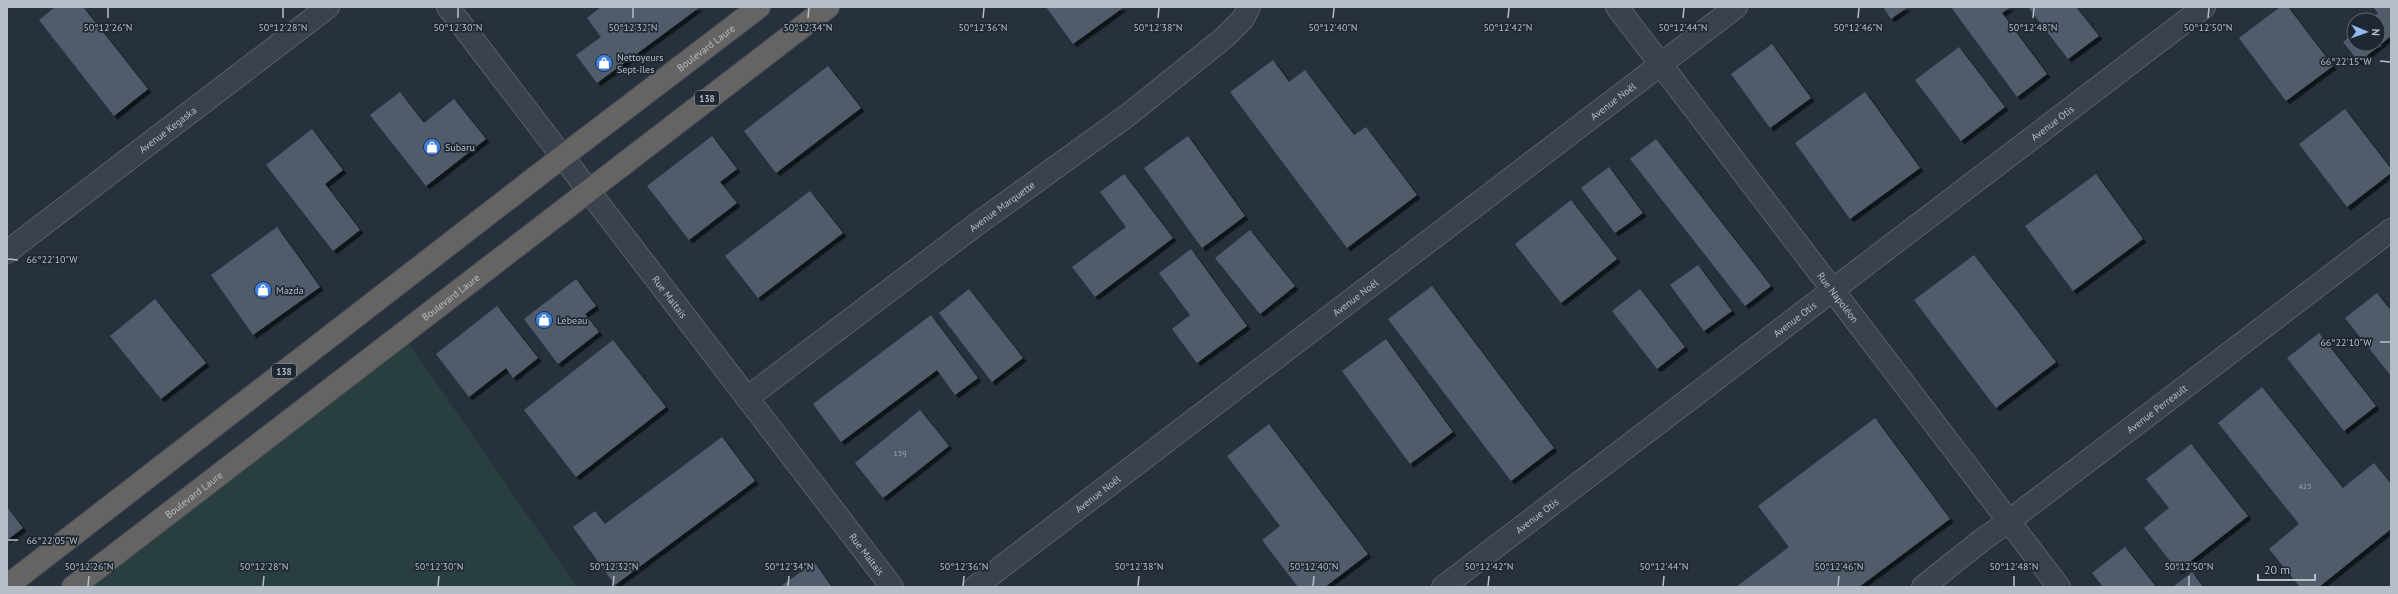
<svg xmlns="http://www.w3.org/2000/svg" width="2398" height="594" viewBox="0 0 2398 594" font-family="'PT Sans',sans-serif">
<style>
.green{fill:#293e3f}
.building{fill:#515c6b;filter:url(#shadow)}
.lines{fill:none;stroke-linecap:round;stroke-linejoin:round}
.minor-casing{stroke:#58616b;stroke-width:24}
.tertiary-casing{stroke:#58616b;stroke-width:24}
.trunk-casing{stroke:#454e58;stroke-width:24}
.minor{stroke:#3a434d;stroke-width:22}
.tertiary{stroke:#3a434d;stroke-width:22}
.trunk{stroke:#666462;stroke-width:22}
.ticks{fill:none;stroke:#b6bec8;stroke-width:1.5}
.labels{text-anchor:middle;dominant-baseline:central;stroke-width:3.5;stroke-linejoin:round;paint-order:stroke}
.number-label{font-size:8px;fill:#9da6b1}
.shield{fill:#1f2832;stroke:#89919b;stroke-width:1}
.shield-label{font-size:9px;font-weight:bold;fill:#b6bec8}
.street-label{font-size:10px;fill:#b6bec8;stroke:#1f2832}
.poi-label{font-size:10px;fill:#b6bec8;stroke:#1f2832;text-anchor:start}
.ticks-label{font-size:10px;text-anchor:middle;fill:#b6bec8;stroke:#1f2832;stroke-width:3.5;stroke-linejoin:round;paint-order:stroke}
</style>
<defs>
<filter id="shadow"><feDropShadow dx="3.5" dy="3.5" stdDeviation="0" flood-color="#0009"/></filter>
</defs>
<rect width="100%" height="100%" fill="#26313d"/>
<path class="green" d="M402,333L577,587H76Z"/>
<g class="building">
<path d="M55,7H83L148,89L114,116L39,20Z"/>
<path d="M601,7H700L597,83L576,55L601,37L587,18Z"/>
<path d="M1046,7H1124L1073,44Z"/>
<path d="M1883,7H1908L1891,19Z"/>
<path d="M1951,7H2011L2002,13L2047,74L2017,97Z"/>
<path d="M2028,7H2076L2099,36L2068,59Z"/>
<path d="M2280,7H2288L2333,66L2286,101L2239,38Z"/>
<path d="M2373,7H2391V36L2359,62L2343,42L2354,33V44H2378V20H2370L2378,13Z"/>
<path d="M1772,44L1811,98L1770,128L1731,74Z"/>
<path d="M1959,47L2005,107L1961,141L1915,80Z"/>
<path d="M1273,60L1289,82L1305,70L1354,135L1366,127L1417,195L1347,248L1230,92Z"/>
<path d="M828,66L861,108L776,173L744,131Z"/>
<path d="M400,92L424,123L454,99L486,139L426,186L370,115Z"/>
<path d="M1865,92L1920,168L1850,219L1795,143Z"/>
<path d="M2345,109L2391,169V173L2347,207L2299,144Z"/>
<path d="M312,129L343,170L325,184L360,230L333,251L266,165Z"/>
<path d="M712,136L737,169L720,182L737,203L689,240L647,186Z"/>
<path d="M1188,136L1245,216L1202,248L1144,168Z"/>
<path d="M1656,139L1771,286L1745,306L1630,159Z"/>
<path d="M1609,167L1643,213L1615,233L1581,188Z"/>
<path d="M1124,174L1173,238L1095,297L1072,267L1126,227L1100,192Z"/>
<path d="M2096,174L2143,239L2073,291L2025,226Z"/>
<path d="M810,191L843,233L758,298L725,256Z"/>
<path d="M1571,200L1617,259L1561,303L1515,244Z"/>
<path d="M277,227L320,287L253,335L211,275Z"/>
<path d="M1250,230L1295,286L1260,314L1215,258Z"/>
<path d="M1191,249L1247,326L1197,363L1172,329L1190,315L1159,273Z"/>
<path d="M1974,255L2056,362L1996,408L1914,300Z"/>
<path d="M1698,265L1732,311L1704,331L1670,285Z"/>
<path d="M576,279L596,306L585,314L599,332L558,364L524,319Z"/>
<path d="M1432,286L1554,448L1511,481L1388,319Z"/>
<path d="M969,289L1023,358L992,382L939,313Z"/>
<path d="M1640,289L1685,347L1657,369L1612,311Z"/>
<path d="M2377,293L2391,311V376L2345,318Z"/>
<path d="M155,299L206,363L161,399L110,336Z"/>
<path d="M497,306L538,358L513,378L506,368L469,397L436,354Z"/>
<path d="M931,315L978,378L955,395L937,370L841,442L813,404Z"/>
<path d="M2319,333L2376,406L2344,431L2287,358Z"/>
<path d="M1386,339L1453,432L1410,464L1342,371Z"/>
<path d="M613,340L666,407L576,477L524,410Z"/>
<path d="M2262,387L2343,488L2374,463L2391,484V529L2319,587H2300L2269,549L2299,524L2218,423Z"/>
<path d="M920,410L949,446L883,498L855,463Z"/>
<path d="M1875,418L1950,519L1859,587H1736L1789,547L1758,506Z"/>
<path d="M1269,424L1368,554L1325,587H1298L1262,540L1280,526L1227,456Z"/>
<path d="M722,437L755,481L615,585L573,527L595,511L605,524Z"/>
<path d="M2191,444L2248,516L2178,571L2144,528L2169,508L2146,479Z"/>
<path d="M7,507L23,528L7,540Z"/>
<path d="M2125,547L2156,587H2103L2092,573Z"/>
<path d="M814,562L832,587H780Z"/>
<path d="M2192,572L2203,587H2173Z"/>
</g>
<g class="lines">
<g class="minor-casing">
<g id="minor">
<path id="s1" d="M448,7L892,587"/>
<path id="s2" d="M7,252L328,7"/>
<path id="s3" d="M747,398L977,224L1128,115L1225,37L1243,19L1249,7"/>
<path id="s4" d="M975,587L1736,7"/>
<path id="s5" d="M1443,587L2204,7"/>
<path id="s6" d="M1923,587L1982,540L2009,521L2391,230"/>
</g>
</g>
<g class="tertiary-casing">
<g id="tertiary">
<path id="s7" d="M1617,7L2059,587"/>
</g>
</g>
<g class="trunk-casing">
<g id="trunk">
<path id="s8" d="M7,586L562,157L759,7"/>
<path id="s9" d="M73,587L828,7"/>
</g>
</g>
<use href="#minor" class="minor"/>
<use href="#tertiary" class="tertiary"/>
<use href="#trunk" class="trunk"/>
</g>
<path class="ticks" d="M108,18V8M283,18V8M458,18V8M633,18V8M808,18L809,8M983,18L984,8M1158,18L1159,8M1333,18L1334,8M1508,18L1509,8M1683,18L1684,8M1858,18L1859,8M2033,18L2034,8M2208,18L2209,8M2380,61L2390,62M8,259L18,260M2380,342H2390M8,540H18M88,586L89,576M263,586L264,576M438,586L439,576M613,586L614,576M788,586L789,576M963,586L964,576M1138,586L1139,576M1313,586L1314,576M1488,586L1489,576M1663,586L1664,576M1838,586L1839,576M2014,586V576M2189,586V576"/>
<defs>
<g id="shop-disc" transform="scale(0.9)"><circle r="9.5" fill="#3f7fe0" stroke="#1f2832"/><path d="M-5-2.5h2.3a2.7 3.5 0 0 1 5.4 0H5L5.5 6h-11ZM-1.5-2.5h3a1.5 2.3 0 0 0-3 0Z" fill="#fff"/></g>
</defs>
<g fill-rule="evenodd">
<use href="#shop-disc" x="604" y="63"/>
<use href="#shop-disc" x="432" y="147"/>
<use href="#shop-disc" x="263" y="290"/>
<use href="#shop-disc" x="544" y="320"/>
</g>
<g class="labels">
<g class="number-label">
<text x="900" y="453">139</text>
<text x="2305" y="486">425</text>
</g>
<g class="shield">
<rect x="695" y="91" width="24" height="14" rx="3"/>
<rect x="272" y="364" width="24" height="14" rx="3"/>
</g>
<g class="shield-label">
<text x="707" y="98">138</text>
<text x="284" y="371">138</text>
</g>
<g class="street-label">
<text stroke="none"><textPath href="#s8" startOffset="882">Boulevard Laure</textPath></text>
<text stroke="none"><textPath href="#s4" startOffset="802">Avenue Noël</textPath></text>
<text stroke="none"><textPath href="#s5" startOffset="766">Avenue Otis</textPath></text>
<text stroke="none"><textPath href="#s2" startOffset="202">Avenue Kegaska</textPath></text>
<text stroke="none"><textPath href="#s3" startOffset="319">Avenue Marquette</textPath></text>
<text stroke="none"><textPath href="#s9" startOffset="476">Boulevard Laure</textPath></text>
<text stroke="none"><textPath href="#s1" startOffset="365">Rue Maltais</textPath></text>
<text stroke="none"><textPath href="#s4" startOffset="478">Avenue Noël</textPath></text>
<text stroke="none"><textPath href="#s7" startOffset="365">Rue Napoléon</textPath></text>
<text stroke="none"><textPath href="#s5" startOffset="442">Avenue Otis</textPath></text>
<text stroke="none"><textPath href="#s6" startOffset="294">Avenue Perreault</textPath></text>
<text stroke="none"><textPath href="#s4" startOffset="154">Avenue Noël</textPath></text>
<text stroke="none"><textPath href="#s9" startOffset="152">Boulevard Laure</textPath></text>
<text stroke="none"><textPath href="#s5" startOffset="118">Avenue Otis</textPath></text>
<text stroke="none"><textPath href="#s1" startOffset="689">Rue Maltais</textPath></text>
</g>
<g class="poi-label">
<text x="617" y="57">Nettoyeurs<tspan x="617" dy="12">Sept-îles</tspan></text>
<text x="445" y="147">Subaru</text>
<text x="276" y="290">Mazda</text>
<text x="557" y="320">Lebeau</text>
</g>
</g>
<g class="ticks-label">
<text x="108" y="31">50°12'26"N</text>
<text x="283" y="31">50°12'28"N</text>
<text x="458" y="31">50°12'30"N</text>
<text x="633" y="31">50°12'32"N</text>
<text x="808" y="31">50°12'34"N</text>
<text x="983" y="31">50°12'36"N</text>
<text x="1158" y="31">50°12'38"N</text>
<text x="1333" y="31">50°12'40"N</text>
<text x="1508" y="31">50°12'42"N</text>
<text x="1683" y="31">50°12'44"N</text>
<text x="1858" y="31">50°12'46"N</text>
<text x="2033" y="31">50°12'48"N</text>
<text x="2208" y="31">50°12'50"N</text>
<text x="2346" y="65">66°22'15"W</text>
<text x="52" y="263">66°22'10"W</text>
<text x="2346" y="346">66°22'10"W</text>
<text x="52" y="544">66°22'05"W</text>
<text x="89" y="570">50°12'26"N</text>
<text x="264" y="570">50°12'28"N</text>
<text x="439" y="570">50°12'30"N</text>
<text x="614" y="570">50°12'32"N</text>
<text x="789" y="570">50°12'34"N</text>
<text x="964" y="570">50°12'36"N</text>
<text x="1139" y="570">50°12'38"N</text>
<text x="1314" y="570">50°12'40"N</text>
<text x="1489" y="570">50°12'42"N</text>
<text x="1664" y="570">50°12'44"N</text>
<text x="1839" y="570">50°12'46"N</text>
<text x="2014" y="570">50°12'48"N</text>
<text x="2189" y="570">50°12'50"N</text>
</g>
<rect width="2398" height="594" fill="none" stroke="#b6bec8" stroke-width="16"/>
<g transform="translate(2366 32) rotate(92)"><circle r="19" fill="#1f2832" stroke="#5b646e"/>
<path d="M0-3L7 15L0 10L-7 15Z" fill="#92bbf1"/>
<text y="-6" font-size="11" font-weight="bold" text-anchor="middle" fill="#b6bec8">N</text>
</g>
<path d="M2258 574v6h57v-6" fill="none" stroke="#b6bec8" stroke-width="2"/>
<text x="2264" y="574" font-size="12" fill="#b6bec8" stroke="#1f2832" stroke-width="3" paint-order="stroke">20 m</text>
</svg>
